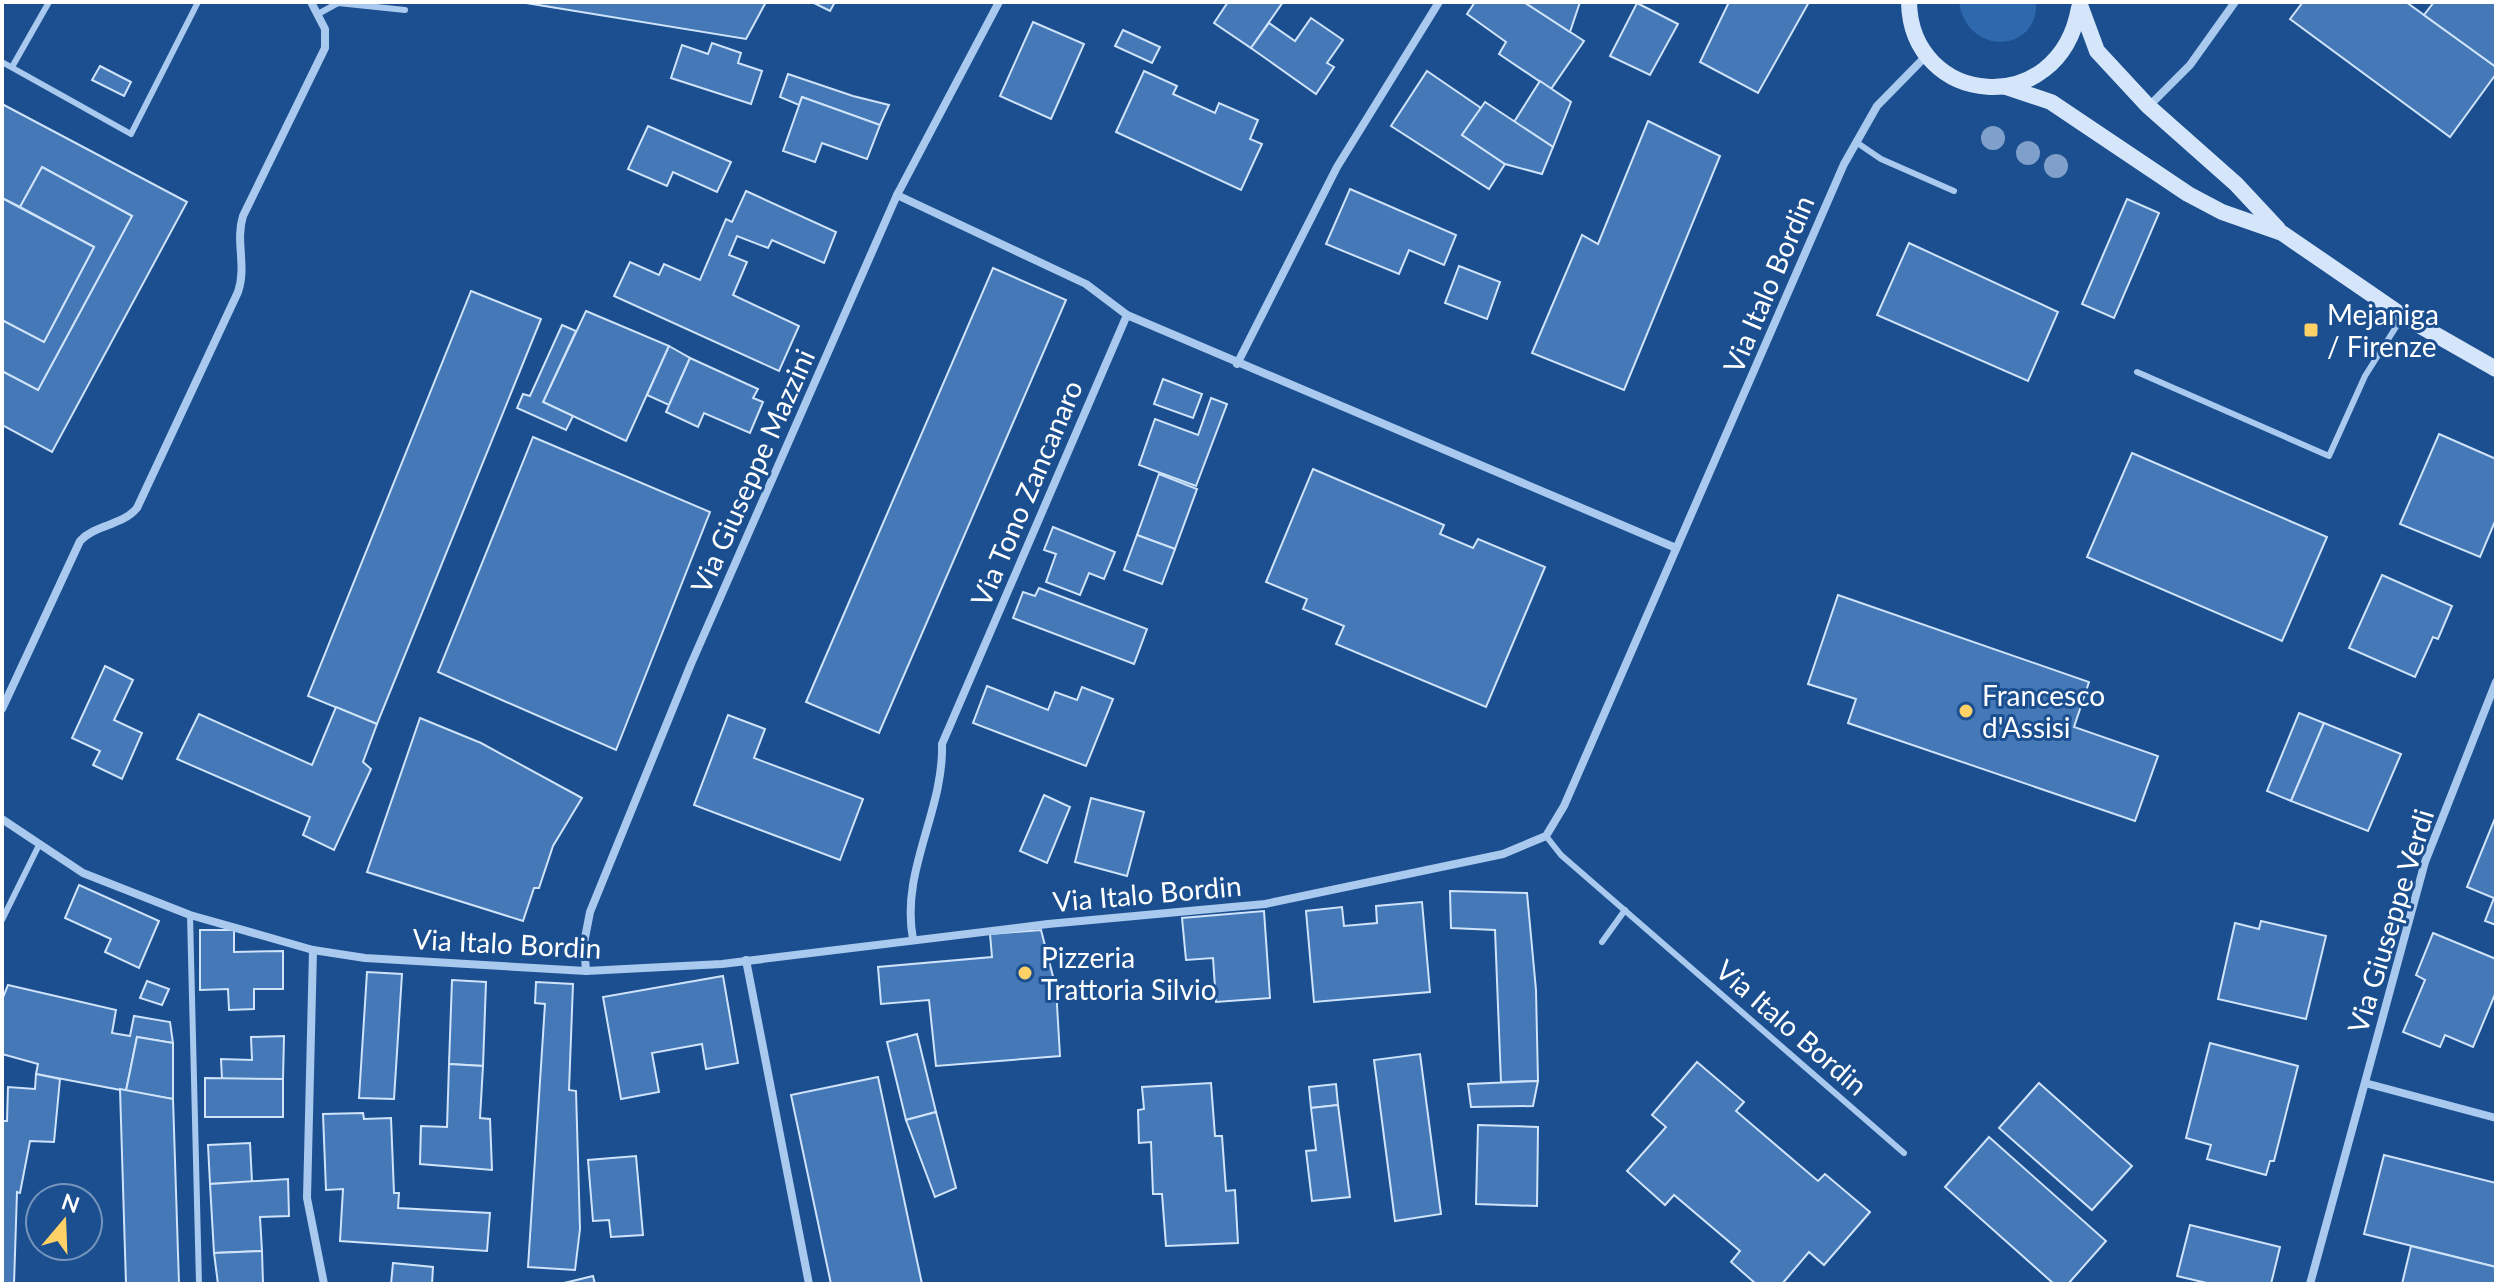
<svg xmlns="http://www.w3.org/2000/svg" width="2498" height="1286" viewBox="0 0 2498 1286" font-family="Lato,sans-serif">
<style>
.green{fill:#2e69ad}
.building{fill:#4478b7;stroke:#cfe3fa;stroke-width:2}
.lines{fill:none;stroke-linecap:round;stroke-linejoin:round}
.lane{stroke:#a9c9ee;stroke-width:6}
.street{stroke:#a9c9ee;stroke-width:8}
.secondary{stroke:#d6e6fa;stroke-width:16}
.tree{fill:#7ea0ca}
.poi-dot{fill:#ffd166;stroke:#1b4f8f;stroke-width:3}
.labels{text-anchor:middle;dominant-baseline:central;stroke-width:6;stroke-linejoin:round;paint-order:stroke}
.street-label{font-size:28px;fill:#fff;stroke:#1b4f8f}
.poi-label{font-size:28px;fill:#fff;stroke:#1b4f8f;text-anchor:start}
</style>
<rect width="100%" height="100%" fill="#1b4f8f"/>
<path class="green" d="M1959,2H2036C2039,53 1967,57 1959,2Z"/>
<g class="building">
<path d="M520,2H766L746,39Z"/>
<path d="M812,2H835L830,11Z"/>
<path d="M1228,2H1283L1251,48L1214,23Z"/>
<path d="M1475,2H1524L1584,41L1551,89L1499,54L1506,42L1467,14Z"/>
<path d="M1524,2H1580L1570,32Z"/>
<path d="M1729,2H1809L1758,93L1700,62Z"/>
<path d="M2303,2H2406L2496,67V74L2450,137L2290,19Z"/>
<path d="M2434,2H2496V67L2424,15Z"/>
<path d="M1637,3L1678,24L1650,75L1610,56Z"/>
<path d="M1311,18L1343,40L1327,63L1334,67L1316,94L1251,48L1269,23L1295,41Z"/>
<path d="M1033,22L1084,44L1051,119L1000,96Z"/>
<path d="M1123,30L1160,47L1152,63L1115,46Z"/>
<path d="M712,43L741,53L738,63L762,71L751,104L671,78L682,45L708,54Z"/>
<path d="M100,66L131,82L124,96L92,80Z"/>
<path d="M1144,71L1177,86L1173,94L1215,113L1219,103L1258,120L1250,139L1262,144L1241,190L1116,132Z"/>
<path d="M1427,71L1481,108L1462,135L1505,164L1489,189L1391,126Z"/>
<path d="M788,74L853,96L889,105L880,125L802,97L799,105L780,97Z"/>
<path d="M1540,81L1571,102L1553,147L1514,122Z"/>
<path d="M802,97L880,125L867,159L822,143L815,162L783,151Z"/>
<path d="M1485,102L1553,147L1542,174L1505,164L1462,135Z"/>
<path d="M2,104L187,202L52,452L2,425V371L38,390L132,216L42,167L20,207L2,198Z"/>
<path d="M1648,121L1720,156L1624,390L1532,353L1582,235L1598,244Z"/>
<path d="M648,126L731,162L717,192L673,172L667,186L628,169Z"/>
<path d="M42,167L132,216L38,390L2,371V320L44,342L94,247L20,207Z"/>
<path d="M1350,189L1456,235L1444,265L1409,250L1399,274L1326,244Z"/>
<path d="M746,191L836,232L824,263L772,240L768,248L737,236L729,255L747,262L733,295L799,326L779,371L614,296L630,262L659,275L664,264L700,280L726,219L732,222Z"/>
<path d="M2,198L94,247L44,342L2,320Z"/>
<path d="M2127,199L2159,213L2114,318L2082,304Z"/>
<path d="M1909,243L2058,312L2028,381L1877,315Z"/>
<path d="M1459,266L1500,282L1487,319L1445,303Z"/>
<path d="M993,268L1066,300L879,733L806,702Z"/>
<path d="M471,291L541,319L377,724L308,696Z"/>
<path d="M586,311L669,346L626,441L543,402Z"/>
<path d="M562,325L576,331L543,402L573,416L566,430L517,408L523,394L530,396Z"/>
<path d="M669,346L690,358L669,405L647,395Z"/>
<path d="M690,358L758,389L753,398L763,402L750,433L704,413L698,427L666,412Z"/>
<path d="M1163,379L1202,394L1193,418L1154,404Z"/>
<path d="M1211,398L1227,404L1196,486L1139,465L1155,419L1198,435Z"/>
<path d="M2439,434L2496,459V519L2480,557L2400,524Z"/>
<path d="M533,437L710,512L616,750L438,672Z"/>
<path d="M2132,453L2327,537L2282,641L2087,557Z"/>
<path d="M1313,469L1444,525L1440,534L1473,548L1478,539L1545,567L1486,707L1336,644L1344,626L1303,609L1307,599L1266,582Z"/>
<path d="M1159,474L1197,489L1175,549L1137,535Z"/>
<path d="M1053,527L1115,552L1104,579L1089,573L1080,595L1046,582L1056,554L1044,550Z"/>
<path d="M1137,535L1175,549L1162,584L1124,570Z"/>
<path d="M2382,575L2452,606L2438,639L2433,637L2415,677L2349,648Z"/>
<path d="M1039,588L1147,629L1134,664L1013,618L1023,592L1035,596Z"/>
<path d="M1838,595L2089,682L2074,727L2158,756L2135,821L1848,723L1856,699L1808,684Z"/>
<path d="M105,666L133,680L114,720L142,733L122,779L93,765L100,751L72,738Z"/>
<path d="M987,686L1048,710L1055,692L1077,700L1082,687L1113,699L1086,766L973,723Z"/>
<path d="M336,707L377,724L363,762L371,769L334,850L303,835L310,817L177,759L199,714L312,765Z"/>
<path d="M2299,713L2324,723L2291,801L2267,791Z"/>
<path d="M728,715L765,729L754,758L863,799L840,860L694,805Z"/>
<path d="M420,718L481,743L582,798L553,846L539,888H534L523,921L367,872Z"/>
<path d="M2324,723L2401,754L2368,831L2291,801Z"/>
<path d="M1044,795L1070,807L1047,863L1020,851Z"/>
<path d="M1091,798L1144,812L1127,876L1075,862Z"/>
<path d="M2496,816V899L2467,887Z"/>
<path d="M79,885L159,921L139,968L105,952L111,939L65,918Z"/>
<path d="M1450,891L1527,893L1536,990L1538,1081L1501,1082L1495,930L1451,928Z"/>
<path d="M2494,898L2496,899V925L2485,921Z"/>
<path d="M1422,902L1430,992L1314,1002L1306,911L1342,907L1344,926L1377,923L1376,906Z"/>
<path d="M1264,911L1270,998L1216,1002L1213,958L1186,960L1182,918Z"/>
<path d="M2261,921L2326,936L2306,1019L2218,999L2235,923L2259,929Z"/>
<path d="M200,930H234V952L283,951V989H254V1009L229,1010L228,989L200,990Z"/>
<path d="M1041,930L1056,988L1060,1056L936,1066L929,1000L881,1004L878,967L992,957L990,934Z"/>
<path d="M2433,933L2496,959V992L2473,1047L2445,1035L2440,1047L2403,1032L2425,980L2416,975Z"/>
<path d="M367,972L402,974L394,1099L359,1098Z"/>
<path d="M723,976L738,1063L706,1069L702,1044L652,1053L659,1092L621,1099L603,997Z"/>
<path d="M452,980L486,982L483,1066L449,1064Z"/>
<path d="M147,981L169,989L162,1005L140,998Z"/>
<path d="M536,982L573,984L569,1090L576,1091L580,1229L575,1270L528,1267L545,1004L535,1003Z"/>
<path d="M8,985L116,1010L112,1033L130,1036L134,1016L170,1022L173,1043L137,1037L126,1091L36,1074L38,1064L2,1054V1000Z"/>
<path d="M917,1034L936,1112L906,1120L887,1042Z"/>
<path d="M284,1036L283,1079H222L221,1059L252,1060L251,1037Z"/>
<path d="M137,1037L173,1043V1099L126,1091Z"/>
<path d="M2210,1043L2298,1066L2274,1161H2270L2266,1175L2207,1159L2211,1145L2186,1138Z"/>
<path d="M1420,1054L1441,1214L1395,1221L1374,1060Z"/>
<path d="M1697,1062L1744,1102L1736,1111L1818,1181L1825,1174L1870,1212L1824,1265L1809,1252L1782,1284H1756L1731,1262L1740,1251L1674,1195L1665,1205L1627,1171L1666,1127L1652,1115Z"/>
<path d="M449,1064L483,1066L480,1118L490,1119L492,1170L420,1164L421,1126L447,1127Z"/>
<path d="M36,1074L60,1079L54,1142L30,1141L20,1193L17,1192L14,1284H2V1121H7L8,1087L35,1089Z"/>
<path d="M878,1077L922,1284H831L791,1095Z"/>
<path d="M205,1078L283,1079V1117H205Z"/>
<path d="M1538,1081L1533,1106L1471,1107L1468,1084Z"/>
<path d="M1211,1083L1215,1136H1222L1226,1191L1235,1190L1238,1243L1166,1246L1162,1194H1153L1151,1142L1139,1143L1138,1110L1144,1109L1142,1087Z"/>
<path d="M2039,1083L2132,1166L2092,1210L1999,1128Z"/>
<path d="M1336,1084L1338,1105L1311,1108L1309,1087Z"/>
<path d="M120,1089L173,1099L179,1284H126Z"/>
<path d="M1338,1105L1350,1197L1312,1201L1306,1151L1316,1150L1311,1108Z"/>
<path d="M936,1112L956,1188L935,1197L906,1120Z"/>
<path d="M363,1113L364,1119L391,1118L394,1193H399L398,1208L490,1213L487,1251L340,1241L343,1189L326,1190L323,1114Z"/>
<path d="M1478,1125L1538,1127L1537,1206L1476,1204Z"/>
<path d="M1989,1137L2106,1241L2068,1284H2054L1945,1187Z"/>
<path d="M250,1143L252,1182L210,1184L208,1145Z"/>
<path d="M2384,1155L2496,1183V1267L2364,1234Z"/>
<path d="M636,1156L643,1235L611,1237L609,1220L593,1221L588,1160Z"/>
<path d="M288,1179L289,1216L260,1217L262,1251L214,1253L210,1184Z"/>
<path d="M2190,1225L2280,1247L2271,1284H2211L2177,1276Z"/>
<path d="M2411,1246L2496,1267V1284H2402Z"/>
<path d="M262,1251L263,1284H218L214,1253Z"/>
<path d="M393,1263L433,1267L432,1284H391Z"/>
<path d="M593,1276L595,1284H560Z"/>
</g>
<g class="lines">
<g class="lane">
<path d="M318,14L338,3L405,10"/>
<path d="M2,62L131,134L198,2"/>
<path d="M12,67L49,2"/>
<path d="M1856,142L1881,159L1954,191"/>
<path d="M2137,372L2329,456L2365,376L2401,319"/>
<path d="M1546,836L1561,855L1904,1153"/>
<path d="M190,915L199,1284"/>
<path d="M2,920L39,845"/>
<path d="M1602,942L1625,910"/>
</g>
<g class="street">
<path d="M2149,106L2190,65L2235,2"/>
<path d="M897,195L1086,284L1127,315L1676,548"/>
<path d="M1237,364L1337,167L1439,2"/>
<path d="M2,709L80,541C96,524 122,526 137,508L238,292C247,266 235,241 243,216L325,48V29L311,2"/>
<path d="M2,819L83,873L190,915L313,950L365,958L586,971L722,964L1048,924L1265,904L1503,854L1546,836L1564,806L1844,164L1877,106L1927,55"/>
<path d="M913,939C900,871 944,811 942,744L1127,315"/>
<path d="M313,950L307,1198L324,1284"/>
<path d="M746,960L809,1284"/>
<path d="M586,971L584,943L590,912L691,664L897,195L999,2"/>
<path d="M2365,1083L2496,1118"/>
<path d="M2310,1284L2425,862L2496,682"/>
</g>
<g class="secondary">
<path d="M1909,2C1911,107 2059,121 2079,8"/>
<path d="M2080,5L2097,51L2148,106L2236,184L2278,229"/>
<path d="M2006,87L2051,102L2188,194L2222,212L2282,233L2403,316L2496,369"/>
</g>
</g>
<g class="tree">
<circle cx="1993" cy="138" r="12"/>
<circle cx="2028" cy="153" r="12"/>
<circle cx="2056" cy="166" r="12"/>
</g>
<g class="poi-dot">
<rect x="2303" y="322" width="16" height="16" rx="4"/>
<circle cx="1966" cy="711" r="8"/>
<circle cx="1025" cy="973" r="8"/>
</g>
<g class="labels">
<g class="street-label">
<text transform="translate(1768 284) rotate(-67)">Via Italo Bordin</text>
<text transform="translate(752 471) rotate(-66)">Via Giuseppe Mazzini</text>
<text transform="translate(1026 493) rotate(-67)">Via Tono Zancanaro</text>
<text transform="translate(1147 893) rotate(-5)">Via Italo Bordin</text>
<text transform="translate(2390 921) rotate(-73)">Via Giuseppe Verdi</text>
<text transform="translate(507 943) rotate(3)">Via Italo Bordin</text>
<text transform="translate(1792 1027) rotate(41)">Via Italo Bordin</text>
</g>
<g class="poi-label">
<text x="2327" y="314">Mejaniga<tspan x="2327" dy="32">/ Firenze</tspan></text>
<text x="1982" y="695">Francesco<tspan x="1982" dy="32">d'Assisi</tspan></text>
<text x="1041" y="957">Pizzeria<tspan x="1041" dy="32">Trattoria Silvio</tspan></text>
</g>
</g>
<rect width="2498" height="1286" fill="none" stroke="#ffffff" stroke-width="8"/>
<g transform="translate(64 1222) rotate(19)"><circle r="38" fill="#1b4f8f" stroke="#7695bc" stroke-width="2"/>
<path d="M0-6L14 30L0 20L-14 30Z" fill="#ffd166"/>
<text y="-12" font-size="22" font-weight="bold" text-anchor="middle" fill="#ffffff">N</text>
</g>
</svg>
